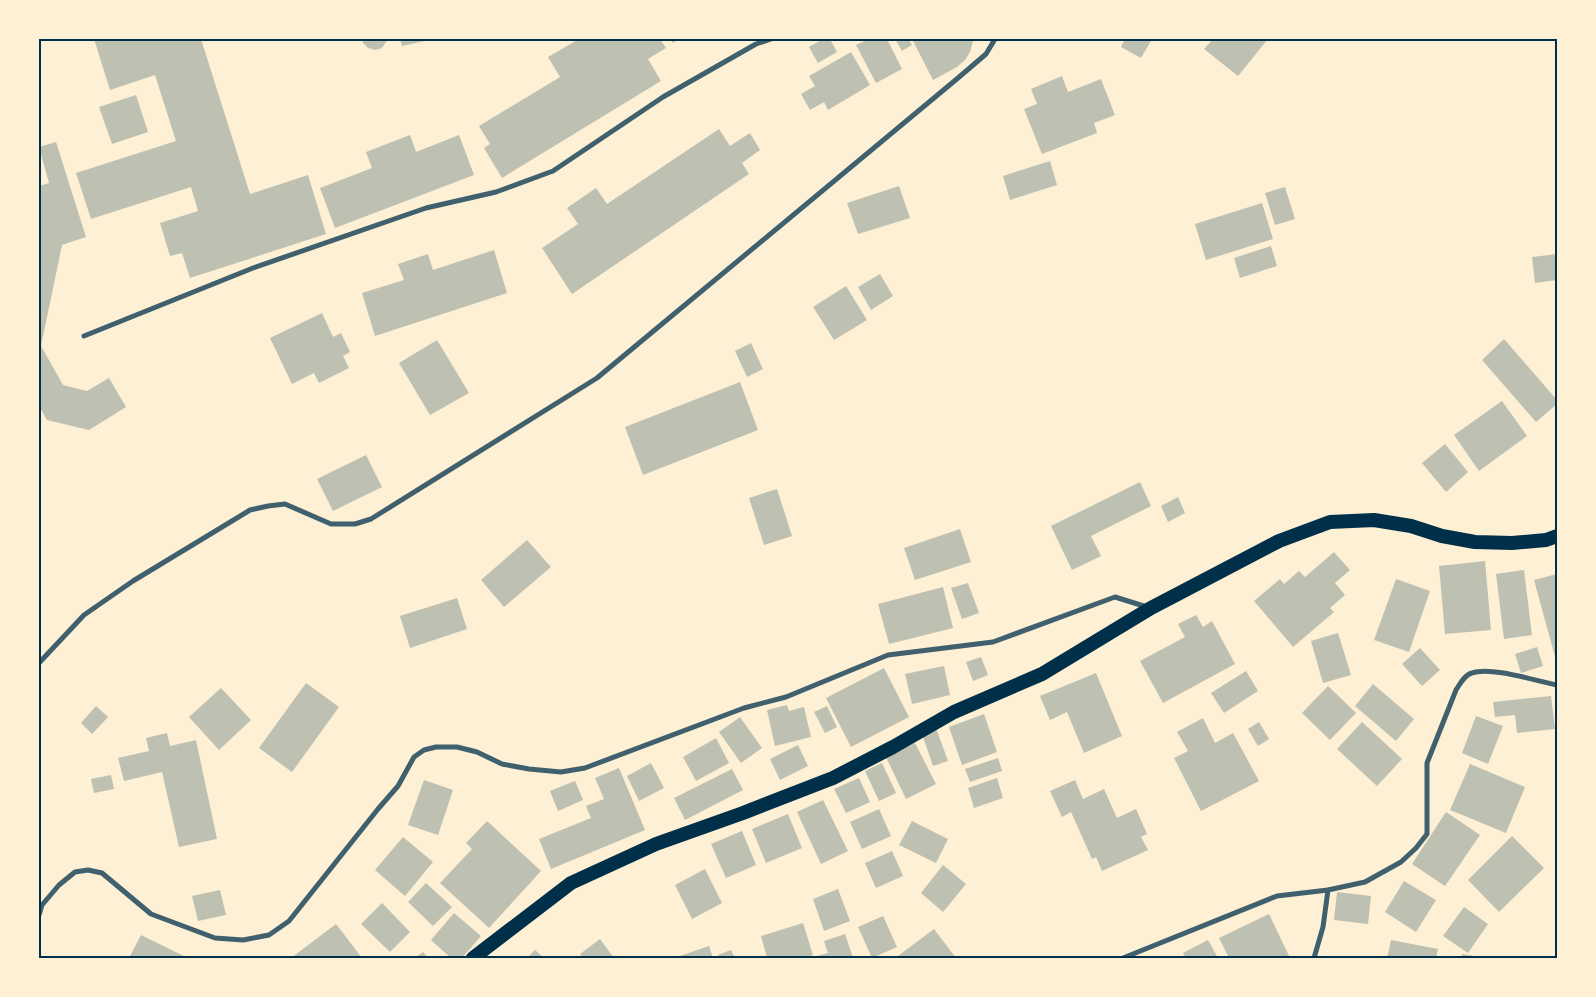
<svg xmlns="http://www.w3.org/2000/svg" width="1596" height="997" viewBox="0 0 1596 997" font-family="'Fira Sans Condensed',sans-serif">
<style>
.building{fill:#bec0b2}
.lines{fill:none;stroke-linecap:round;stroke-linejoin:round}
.minor{stroke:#3f606c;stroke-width:5}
.trunk{stroke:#003049;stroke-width:14}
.neatline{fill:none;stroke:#003049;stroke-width:2}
</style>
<rect width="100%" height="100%" fill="#fdf0d5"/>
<g class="building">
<path d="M94,39H201L250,194L308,175L326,234L190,278L182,253L170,256L160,223L198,211L191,187L91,219L76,173L176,141L155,75L110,90Z"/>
<path d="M362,39H388L382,48L375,50L368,48L363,43Z"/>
<path d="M400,39H429V40L402,46Z"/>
<path d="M579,39H660L666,48L648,59L661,81L502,178L484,148L490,144L479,126L560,77L548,57Z"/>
<path d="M670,39H680L673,43Z"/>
<path d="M823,39H830L837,52L818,63L809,47Z"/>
<path d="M869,39H887L902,69L876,83L856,45Z"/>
<path d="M895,39H908L912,45L902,51Z"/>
<path d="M912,39H972L973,41L970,52L965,60L957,67L933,80Z"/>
<path d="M1125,39H1152L1141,58L1121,47Z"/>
<path d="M1213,39H1268L1238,76L1204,49Z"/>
<path d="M851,52L870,85L828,110L824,102L810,110L801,94L815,86L809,76Z"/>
<path d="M1062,76L1068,92L1101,79L1115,115L1094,123L1097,133L1042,154L1024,109L1037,104L1031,89Z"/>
<path d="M136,95L148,132L112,144L99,107Z"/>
<path d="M719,129L730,146L750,133L760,150L742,163L749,174L572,294L542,248L578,224L567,208L596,188L607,204Z"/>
<path d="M410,135L416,152L459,135L474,175L335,228L320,188L372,168L366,152Z"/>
<path d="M56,142L86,237L62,245L41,346L63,385L87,391L109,378L126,407L89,430L47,420L39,406V186L49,183L39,147Z"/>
<path d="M1050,161L1057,185L1010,200L1003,176Z"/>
<path d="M899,186L910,218L858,234L847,203Z"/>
<path d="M1285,187L1295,219L1275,225L1265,193Z"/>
<path d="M1262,203L1273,239L1206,260L1195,224Z"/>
<path d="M1271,246L1277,266L1240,278L1234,258Z"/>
<path d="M494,250L507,293L375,336L362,293L404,280L398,264L428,254L433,270Z"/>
<path d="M1557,254V280L1535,283L1532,257Z"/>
<path d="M880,274L893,296L871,310L858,287Z"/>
<path d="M846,286L867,320L834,340L813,307Z"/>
<path d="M322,313L333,337L341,333L350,352L343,356L349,368L319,383L314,373L292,384L270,338Z"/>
<path d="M1504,339L1557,400V404L1536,422L1482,360Z"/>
<path d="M437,340L469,393L430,415L399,363Z"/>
<path d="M751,343L763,369L747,377L735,351Z"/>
<path d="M740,382L758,430L643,475L625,427Z"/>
<path d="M1502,401L1527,436L1479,471L1454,435Z"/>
<path d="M1445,444L1468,472L1446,492L1422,463Z"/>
<path d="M366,455L382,487L333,511L317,479Z"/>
<path d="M1140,482L1151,506L1091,536L1101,556L1072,570L1051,526Z"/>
<path d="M777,489L792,536L764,545L749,498Z"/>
<path d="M1178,497L1185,513L1168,522L1161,506Z"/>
<path d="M960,529L971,562L915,580L904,548Z"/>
<path d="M527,540L551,567L504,607L481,580Z"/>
<path d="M1334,552L1350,570L1335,583L1345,595L1330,608L1334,612L1293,647L1254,601L1280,579L1284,584L1299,571L1305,577Z"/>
<path d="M1485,561L1491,630L1445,634L1439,566Z"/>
<path d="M1524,570L1532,635L1504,639L1496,574Z"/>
<path d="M1557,574V664L1534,580Z"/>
<path d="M1396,579L1430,591L1409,652L1374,640Z"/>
<path d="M968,583L979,613L962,619L951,588Z"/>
<path d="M943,587L953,628L889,644L878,604Z"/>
<path d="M457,598L467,629L410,648L400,616Z"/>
<path d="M1196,615L1203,627L1212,621L1235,664L1163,703L1140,661L1185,637L1178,624Z"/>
<path d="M1338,633L1351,675L1323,683L1311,641Z"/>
<path d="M1537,647L1543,666L1521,673L1515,654Z"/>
<path d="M1420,648L1440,670L1422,686L1402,664Z"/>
<path d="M981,657L988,675L973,681L966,662Z"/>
<path d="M944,666L950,695L912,704L905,674Z"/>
<path d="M884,668L909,717L851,747L826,698Z"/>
<path d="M1246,671L1258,691L1224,713L1211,693Z"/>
<path d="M1096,673L1122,736L1084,753L1067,712L1050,720L1040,696Z"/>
<path d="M306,683L339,707L292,772L259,748Z"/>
<path d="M1373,684L1414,719L1396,741L1355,706Z"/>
<path d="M1328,686L1356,713L1330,740L1302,713Z"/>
<path d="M221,688L251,720L219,750L189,717Z"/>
<path d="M1551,696L1555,729L1517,733L1515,715L1495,717L1493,702Z"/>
<path d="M787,705L789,711L804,707L811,737L775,746L767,710Z"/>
<path d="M96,706L108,717L92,734L81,723Z"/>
<path d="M827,706L837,727L825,733L814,712Z"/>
<path d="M984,714L997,752L962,765L949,727Z"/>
<path d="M1476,716L1503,726L1488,764L1462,753Z"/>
<path d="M740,717L762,748L741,763L719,732Z"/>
<path d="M1203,718L1215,743L1233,733L1259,781L1201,811L1174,758L1188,751L1177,732Z"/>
<path d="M1259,722L1269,739L1258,746L1248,729Z"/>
<path d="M1362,722L1402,759L1377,786L1337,749Z"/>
<path d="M936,728L948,761L933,766L922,734Z"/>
<path d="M167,733L170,746L196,740L217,839L179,847L162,772L124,781L118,758L149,751L146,738Z"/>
<path d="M716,738L729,763L696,781L683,757Z"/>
<path d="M915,743L936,784L906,799L886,757Z"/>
<path d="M798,745L808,766L780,780L770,759Z"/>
<path d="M998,758L1002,771L970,782L965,769Z"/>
<path d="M651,763L664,788L639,801L627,776Z"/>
<path d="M882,763L896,793L879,801L865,771Z"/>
<path d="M1470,764L1525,787L1506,833L1450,810Z"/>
<path d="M619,768L645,830L551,869L539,839L591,818L586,806L604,799L595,778Z"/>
<path d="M732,769L743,790L685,820L674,798Z"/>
<path d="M111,775L114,789L94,793L91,779Z"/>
<path d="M859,778L870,802L846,813L834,789Z"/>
<path d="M997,778L1003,798L974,808L968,788Z"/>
<path d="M424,780L453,790L438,835L408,825Z"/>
<path d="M1075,780L1083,799L1104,789L1117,818L1136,809L1147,834L1141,837L1148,850L1102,871L1096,857L1092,859L1071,812L1062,817L1050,791Z"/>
<path d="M575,781L583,800L558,811L550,791Z"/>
<path d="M823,800L848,851L821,864L797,812Z"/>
<path d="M879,809L891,836L862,849L850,822Z"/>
<path d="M1446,812L1480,835L1445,886L1412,864Z"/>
<path d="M788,814L802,848L766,863L752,829Z"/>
<path d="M487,821L541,871L489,928L440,883L472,849L466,843Z"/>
<path d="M912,821L948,839L936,863L899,845Z"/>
<path d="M742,831L756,865L726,878L711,844Z"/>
<path d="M1512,836L1544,868L1499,912L1468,880Z"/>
<path d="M403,837L433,862L405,896L375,870Z"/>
<path d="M892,851L903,876L876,888L865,863Z"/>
<path d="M943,865L966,884L943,912L921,893Z"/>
<path d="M705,869L722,903L692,919L675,885Z"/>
<path d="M1404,881L1436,900L1416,932L1385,912Z"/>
<path d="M426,883L452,907L433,926L408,902Z"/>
<path d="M838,889L850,921L824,931L813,899Z"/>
<path d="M220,890L226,915L198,921L192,896Z"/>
<path d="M1337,892L1371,896L1368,924L1334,920Z"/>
<path d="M382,903L410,932L390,952L361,924Z"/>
<path d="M1464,907L1488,924L1468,953L1443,936Z"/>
<path d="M454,913L481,936L462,958H451L431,940Z"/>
<path d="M1269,914L1290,958H1229L1219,938Z"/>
<path d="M883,916L897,947L872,958L858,927Z"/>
<path d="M803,923L813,955L804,958H767L761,936Z"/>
<path d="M336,924L362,958H291Z"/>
<path d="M934,929L956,958H899L898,956Z"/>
<path d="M845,934L853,958H818L817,956L828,953L824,941Z"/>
<path d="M141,935L188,958H129Z"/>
<path d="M600,939L614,958H583L580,954Z"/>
<path d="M1208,940L1218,958H1186L1183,953Z"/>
<path d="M1391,940L1438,949L1436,958H1387Z"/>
<path d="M709,946L713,958H674Z"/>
<path d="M535,950L544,958H527Z"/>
<path d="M731,950L735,958H719L718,955Z"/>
<path d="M423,952L428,958H415Z"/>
<path d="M1462,954L1481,957V958H1462Z"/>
</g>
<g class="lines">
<g class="minor">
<path d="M84,336L253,268L426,208L496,192L553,171L663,97L756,44L771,39"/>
<path d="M39,663L84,615L133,581L250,510L268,506L285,504L331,524H355L371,519L597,378L958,78L986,54L995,39"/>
<path d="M39,915L42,905L59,885L75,872L88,870L102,873L151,914L215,938L243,940L269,935L289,921L378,809L398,786L414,757L424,750L436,747H457L477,752L502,764L529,769L561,772L585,768L744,708L786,697L888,655L993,642L1115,597L1147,607"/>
<path d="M1123,958L1277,896L1328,890L1365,882L1401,862L1416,848L1427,834V763L1456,690C1460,684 1464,675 1472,673C1491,666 1536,681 1557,685"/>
<path d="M1314,958L1323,927L1328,890"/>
</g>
<path class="trunk" d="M473,958L571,883L656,844L743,813L833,778L893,747L954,712L1042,674L1151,608L1279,541L1330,522L1374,520L1411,526L1442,536L1475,542L1512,543L1546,540L1557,536"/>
</g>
<rect width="1596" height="997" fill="none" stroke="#fdf0d5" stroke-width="80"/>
<rect x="40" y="40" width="1516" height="917" class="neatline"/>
</svg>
